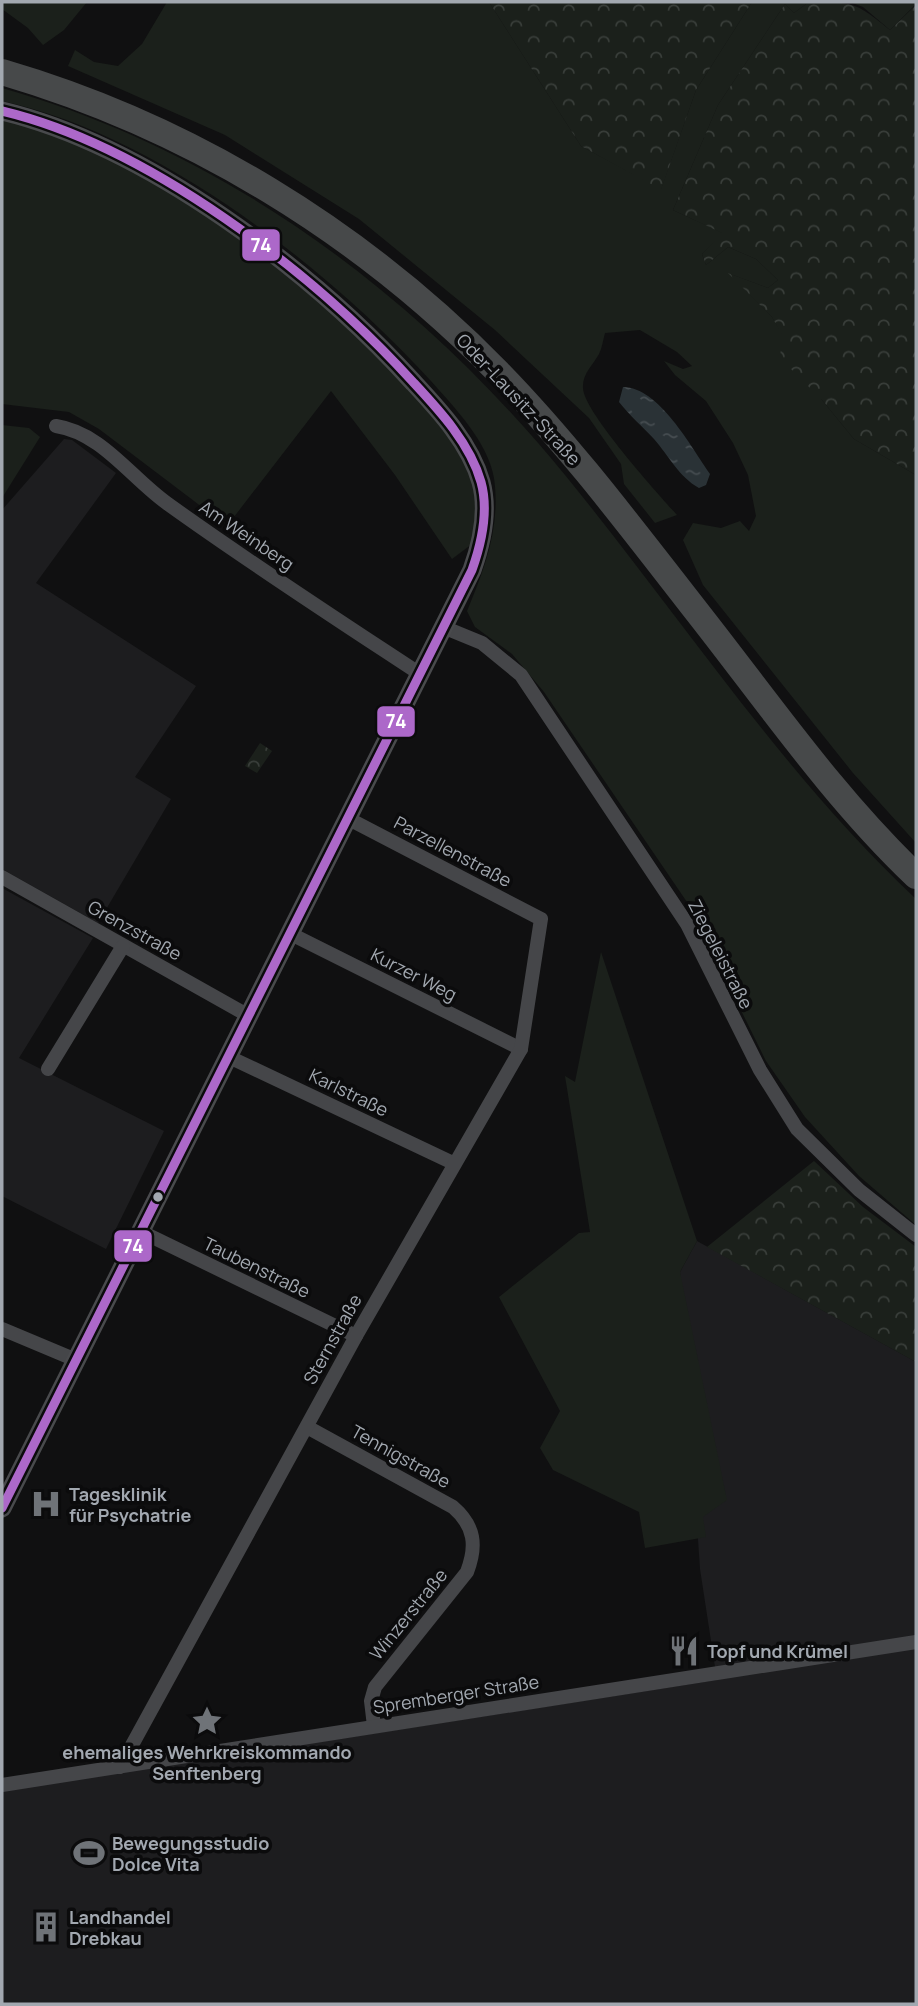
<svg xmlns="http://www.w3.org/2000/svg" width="918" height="2006" viewBox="0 0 918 2006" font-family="Manrope,sans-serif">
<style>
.built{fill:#1d1d1f}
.grass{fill:#1b201b}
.forest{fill:url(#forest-crowns)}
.water{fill:url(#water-ripples)}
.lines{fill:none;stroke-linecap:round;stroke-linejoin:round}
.street{stroke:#454649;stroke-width:14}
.secondary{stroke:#494a4d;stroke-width:19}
.highway{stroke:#47494a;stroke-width:26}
.bus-1-casing{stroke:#0b0b0c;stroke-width:14}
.bus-1{stroke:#ac68c9;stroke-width:9}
.bus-dot{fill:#a2a8b0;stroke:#0b0b0c;stroke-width:2.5}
.labels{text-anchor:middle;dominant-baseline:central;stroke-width:7;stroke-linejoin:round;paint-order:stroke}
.street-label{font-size:18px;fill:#a2a8b0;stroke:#0b0b0c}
.poi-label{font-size:18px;font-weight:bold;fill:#a2a8b0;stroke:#0b0b0c;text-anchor:start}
.line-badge{stroke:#0b0b0c;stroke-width:2.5}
.badge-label{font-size:19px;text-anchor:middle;font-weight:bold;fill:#fff}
</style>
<defs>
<pattern id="forest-crowns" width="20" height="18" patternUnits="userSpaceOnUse" patternTransform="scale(1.75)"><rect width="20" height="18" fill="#1b201b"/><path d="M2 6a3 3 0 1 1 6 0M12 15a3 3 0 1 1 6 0" fill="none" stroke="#393e3a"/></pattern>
<pattern id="water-ripples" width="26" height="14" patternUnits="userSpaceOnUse" patternTransform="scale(1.75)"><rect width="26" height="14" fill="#2a3236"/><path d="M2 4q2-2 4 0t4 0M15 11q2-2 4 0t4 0" fill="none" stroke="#464d51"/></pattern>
</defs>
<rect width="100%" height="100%" fill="#101011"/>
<g class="built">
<path d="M64,439L72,440L116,473L36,583L196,686L135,777L171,799L98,923L2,869V510Z"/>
<path d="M2,888L93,938L19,1058L164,1131L106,1249L2,1196Z"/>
<path d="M697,1241L916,1362V2004H2V1791L717,1680L700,1569L680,1272Z"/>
</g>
<g class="grass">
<path d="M2,2H87L64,30L43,45L28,28L2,9Z"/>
<path d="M167,2H489L581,146L661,189L696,90L752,2H809L794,13L785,4L718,105L673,210L723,233L702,254L706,265L728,247L756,259L778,280L768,288L730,274L772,317L822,400L854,439L916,475V843L853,773L703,585L683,540L693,523L721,528L740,521L749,531L756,516L748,475L733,443L706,401L675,375L664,361L683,369L692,366L677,352L640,330L605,333C603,340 602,348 599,354C593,365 582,374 583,388C583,411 659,495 677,515L655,523L624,484L621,464L589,418L495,330L359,219L225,135L68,66L75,50L94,62L118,66L142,44Z"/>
<path d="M850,2H916V4L890,30L863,7Z"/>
<path d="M2,88C227,152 418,295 565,475C681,617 782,773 916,899V1225L859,1176L805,1117L766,1061L689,905L544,692L512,654L475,627L467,611C485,568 501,526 494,478C488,442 454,407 431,381C326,266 156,134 2,101Z"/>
<path d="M2,119C56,133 110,156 158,185C241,234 450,393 473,486C478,506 474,524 472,544L452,559L395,475L331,391L227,526L99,429L69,412L2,404Z"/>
<path d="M2,425L29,428L40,437L2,498Z"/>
<path d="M601,952L697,1241L680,1272L727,1500L703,1517L706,1537L645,1548L639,1512L553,1470L540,1448L560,1411L499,1297L579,1233L590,1232L565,1076L575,1082Z"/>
</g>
<g class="forest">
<path d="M489,2H752L696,90L661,190L581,146Z"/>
<path d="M809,2C854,2 855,2 890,30L916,5V475L854,439L822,400L780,358L782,335L772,317L728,273L768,288L778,280L756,259L728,247L706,265L702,254L722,233L673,210L718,105L785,4L794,13Z"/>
<path d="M260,743L272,751L257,773L245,766Z"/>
<path d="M814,1161L863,1207L916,1247V1362L707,1247Z"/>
</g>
<path class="water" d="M623,387C659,387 691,447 710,474L706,485L699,488C679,477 669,456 654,439C642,426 630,416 619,402Z"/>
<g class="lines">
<g class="street">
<path d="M56,426C102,433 131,478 168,504C250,563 335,618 420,674"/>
<path d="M443,627L482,643L521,675L687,924L760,1070L797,1129L859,1190L916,1235"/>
<path d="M2,877L249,1016"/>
<path d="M289,933L521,1049"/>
<path d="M229,1057L453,1163"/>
<path d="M48,1069L123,946"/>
<path d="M142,1232L356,1336"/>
<path d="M2,1329L76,1360"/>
<path d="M307,1427L453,1507C475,1526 477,1546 467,1572L375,1687L371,1701L374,1726"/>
<path d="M120,1767L356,1336L521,1049L541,919L347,818"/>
<path d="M2,1785L916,1642"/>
</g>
<path class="secondary" d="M2,111C148,146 312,271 413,382C439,410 470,443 481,482C489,511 482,542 472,570L2,1508"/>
<path class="highway" d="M2,72C190,127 361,232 498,372C572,448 636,534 701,617C770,705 835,799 916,876"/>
<g class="bus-1-casing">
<path id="bus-1" d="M2,111C148,146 312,271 413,382C439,410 470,443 481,482C489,511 482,542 472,570L2,1508"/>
</g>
<use href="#bus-1" class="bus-1"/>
</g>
<defs>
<g id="hospital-bare" transform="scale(2.415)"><path d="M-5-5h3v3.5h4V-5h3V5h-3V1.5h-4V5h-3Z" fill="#6f7378" stroke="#0b0b0c" stroke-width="2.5" paint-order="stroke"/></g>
<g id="restaurant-bare" transform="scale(2.415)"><path d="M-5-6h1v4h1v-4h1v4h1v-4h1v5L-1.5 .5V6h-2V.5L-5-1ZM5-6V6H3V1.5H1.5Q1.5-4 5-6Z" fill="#6f7378" stroke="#0b0b0c" stroke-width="2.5" paint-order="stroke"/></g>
<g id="sight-bare" transform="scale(2.415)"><path d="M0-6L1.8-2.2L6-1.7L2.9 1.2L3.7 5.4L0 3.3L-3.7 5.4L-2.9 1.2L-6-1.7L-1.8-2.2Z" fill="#6f7378" stroke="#0b0b0c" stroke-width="2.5" paint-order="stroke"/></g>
<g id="stadium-bare" transform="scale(2.415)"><path d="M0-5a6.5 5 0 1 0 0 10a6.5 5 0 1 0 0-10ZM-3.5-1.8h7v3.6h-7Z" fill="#6f7378" stroke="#0b0b0c" stroke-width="2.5" paint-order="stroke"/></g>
<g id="building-bare" transform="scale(2.415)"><path d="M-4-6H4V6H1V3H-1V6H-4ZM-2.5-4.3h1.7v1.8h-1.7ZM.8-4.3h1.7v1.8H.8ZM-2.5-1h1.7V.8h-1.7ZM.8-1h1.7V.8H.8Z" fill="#6f7378" stroke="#0b0b0c" stroke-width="2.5" paint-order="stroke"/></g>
</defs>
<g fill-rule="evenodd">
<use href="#hospital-bare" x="46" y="1504"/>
<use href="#restaurant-bare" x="684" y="1651"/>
<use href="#sight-bare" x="207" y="1721"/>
<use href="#stadium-bare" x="89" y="1853"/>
<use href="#building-bare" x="46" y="1927"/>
</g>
<circle class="bus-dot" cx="158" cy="1197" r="6"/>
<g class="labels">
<g class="street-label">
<text transform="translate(519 399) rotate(47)">Oder-Lausitz-Straße</text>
<text transform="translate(247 535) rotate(34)">Am Weinberg</text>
<text transform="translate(453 851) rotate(28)">Parzellenstraße</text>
<text transform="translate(135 930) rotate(29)">Grenzstraße</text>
<text transform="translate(721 954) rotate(63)">Ziegeleistraße</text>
<text transform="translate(414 974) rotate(27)">Kurzer Weg</text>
<text transform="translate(349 1092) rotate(26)">Karlstraße</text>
<text transform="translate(257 1267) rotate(26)">Taubenstraße</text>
<text transform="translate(332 1339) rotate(-61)">Sternstraße</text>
<text transform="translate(401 1456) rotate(29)">Tennigstraße</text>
<text transform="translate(408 1614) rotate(-51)">Winzerstraße</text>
<text transform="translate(456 1694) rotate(-9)">Spremberger Straße</text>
</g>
<g class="poi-label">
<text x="69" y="1494">Tagesklinik<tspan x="69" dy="21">für Psychatrie</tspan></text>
<text x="707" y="1651">Topf und Krümel</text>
<text x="207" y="1752" text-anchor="middle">ehemaliges Wehrkreiskommando<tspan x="207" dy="21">Senftenberg</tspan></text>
<text x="112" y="1843">Bewegungsstudio<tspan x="112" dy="21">Dolce Vita</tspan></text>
<text x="69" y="1917">Landhandel<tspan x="69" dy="21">Drebkau</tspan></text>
</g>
</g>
<g class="line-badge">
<rect x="241" y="228" width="40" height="34" rx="7" fill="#ac68c9"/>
<rect x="376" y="705" width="40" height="33" rx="7" fill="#ac68c9"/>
<rect x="113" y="1229" width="40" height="34" rx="7" fill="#ac68c9"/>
</g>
<g class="badge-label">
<text x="261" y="252">74</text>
<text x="396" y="728">74</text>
<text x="133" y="1253">74</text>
</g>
<rect width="918" height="2006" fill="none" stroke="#a2a8b0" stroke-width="7"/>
</svg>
